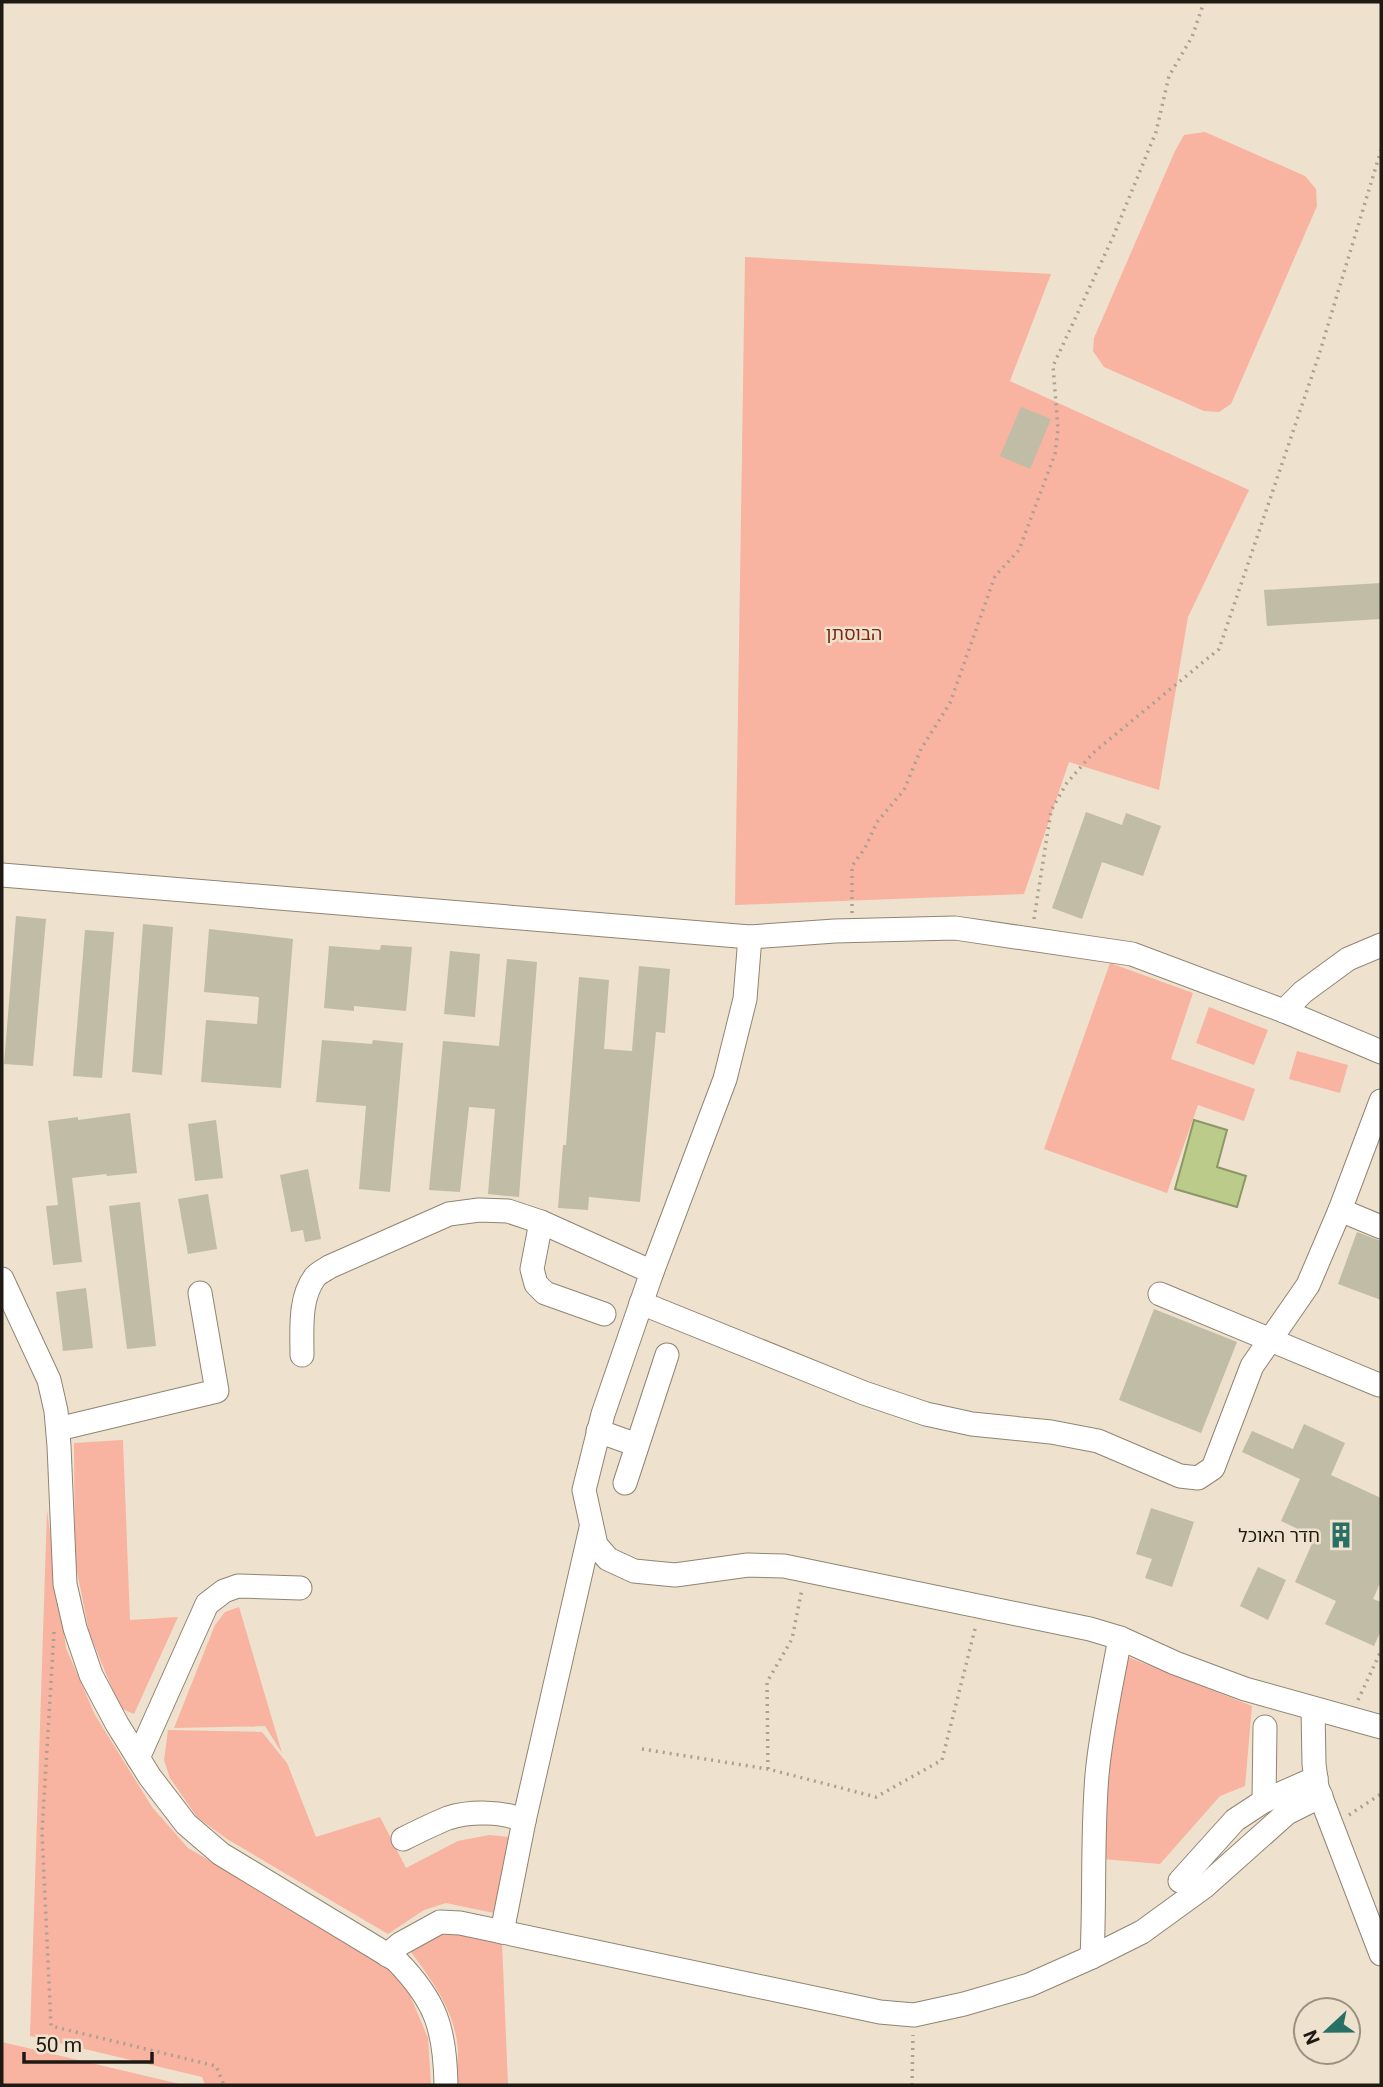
<svg xmlns="http://www.w3.org/2000/svg" width="1383" height="2087" viewBox="0 0 1383 2087" font-family="Roboto,'Noto Sans Hebrew',sans-serif">
<style>
.green{fill:#f8b3a1}
.water{fill:#bbcc8a;stroke:#8c9766;stroke-width:2}
.building{fill:#c0bca6}
.lines{fill:none;stroke-linecap:round;stroke-linejoin:round}
.minor-casing{stroke:#908472;stroke-width:25}
.path{stroke:#aba191;stroke-width:3.5;stroke-dasharray:2 5;stroke-linecap:butt}
.minor{stroke:#fff;stroke-width:23}
.labels{text-anchor:middle;dominant-baseline:central;stroke-width:5;stroke-linejoin:round;paint-order:stroke}
.park-label{font-size:18px;fill:#7a2912;stroke:#eee1cd}
.poi-label{font-size:18px;fill:#1e1a13;stroke:#eee1cd;text-anchor:end}
</style>
<rect width="100%" height="100%" fill="#eee1cd"/>
<g class="green">
<path d="M1205,132L1305,176L1316,189L1317,206L1231,404L1219,412L1204,411L1104,367L1093,351L1094,338L1175,151L1184,135Z"/>
<path d="M745,257L1051,274L1010,381L1249,490L1188,617L1159,790L1069,762L1024,894L735,905Z"/>
<path d="M1110,963L1193,993L1171,1059L1255,1089L1244,1121L1198,1105L1167,1193L1044,1149Z"/>
<path d="M1209,1007L1268,1030L1254,1065L1196,1043Z"/>
<path d="M1297,1051L1348,1065L1340,1093L1289,1079Z"/>
<path d="M123,1440L130,1620L178,1617L134,1714L120,1708L89,1632L75,1561L74,1443Z"/>
<path d="M47,1510L66,1648L95,1715L152,1807L188,1848L340,1937L390,1970L409,1993L428,2038L431,2085H205L202,2077L30,2036Z"/>
<path d="M239,1607L282,1753L265,1726L174,1728L215,1625L225,1612Z"/>
<path d="M1123,1655L1252,1706L1245,1786L1220,1796L1160,1864L1103,1859L1104,1797Z"/>
<path d="M168,1730L262,1732L287,1763L316,1837L380,1817L406,1868L458,1841L489,1835L511,1837L494,1913L446,1903L424,1910L388,1934L227,1839L197,1817L170,1778L164,1760Z"/>
<path d="M449,1933L502,1943L508,2085H455C456,2074 458,2063 458,2052C456,2012 433,1982 411,1952L425,1939Z"/>
<path d="M2,2042L184,2085H2Z"/>
</g>
<path class="water" d="M1194,1120L1227,1130L1217,1167L1246,1176L1237,1207L1175,1189Z"/>
<g class="building">
<path d="M1021,407L1051,419L1030,469L1000,456Z"/>
<path d="M1381,583V619L1267,626L1264,590Z"/>
<path d="M1086,812L1122,825L1126,813L1161,826L1143,876L1102,862L1082,919L1052,908Z"/>
<path d="M16,916L46,919L33,1066L4,1064Z"/>
<path d="M143,924L173,927L162,1075L132,1072Z"/>
<path d="M209,929L293,939L281,1088L201,1082L206,1020L257,1024L259,998L258,997L204,992Z"/>
<path d="M85,930L114,932L102,1078L73,1076Z"/>
<path d="M381,945L412,947L406,1011L354,1006V1011L324,1008L329,946L380,950Z"/>
<path d="M450,951L480,954L475,1017L444,1014Z"/>
<path d="M507,959L537,962L519,1197L488,1194L495,1109L469,1107L460,1192L429,1190L443,1041L499,1046Z"/>
<path d="M639,966L670,969L665,1033L656,1032L640,1202L589,1197L588,1210L558,1208L563,1145H566L579,977L609,980L604,1049L632,1051Z"/>
<path d="M322,1040L372,1044L373,1040L403,1043L390,1192L359,1189L366,1106L316,1102Z"/>
<path d="M130,1113L137,1173L107,1176L106,1174L72,1178L82,1262L53,1265L46,1206L58,1205L48,1121L78,1117V1120Z"/>
<path d="M216,1120L223,1178L195,1181L188,1124Z"/>
<path d="M308,1169L321,1239L305,1242L303,1230L291,1232L280,1175Z"/>
<path d="M208,1194L217,1249L188,1254L178,1199Z"/>
<path d="M140,1202L156,1346L127,1349L109,1206Z"/>
<path d="M1357,1232L1381,1241V1300L1338,1284Z"/>
<path d="M86,1288L93,1348L63,1351L56,1292Z"/>
<path d="M1154,1309L1237,1342L1201,1433L1119,1400Z"/>
<path d="M1304,1424L1345,1443L1331,1475L1381,1498V1581L1373,1599L1381,1602V1630L1374,1646L1325,1624L1336,1601L1295,1582L1315,1537L1281,1521L1300,1479L1242,1452L1252,1431L1293,1449Z"/>
<path d="M1151,1508L1194,1522L1172,1587L1145,1578L1152,1559L1136,1554Z"/>
<path d="M1258,1567L1286,1580L1268,1620L1240,1606Z"/>
</g>
<g class="lines">
<g class="minor-casing">
<g id="minor">
<path d="M2,875L750,937L835,931L955,928L1132,954L1284,1011L1381,1052"/>
<path d="M750,937L745,999L725,1079L652,1272L603,1414L584,1490L596,1545L608,1559L634,1571L675,1575L748,1565L784,1566L1090,1629L1120,1638L1175,1663L1245,1689L1381,1727"/>
<path d="M1284,1011L1303,992L1348,959L1381,945"/>
<path d="M1340,1210L1381,1227"/>
<path d="M541,1222L532,1269L536,1284L545,1293L604,1314"/>
<path d="M2,1279L49,1380L56,1411L59,1446L65,1584L75,1628L91,1675L117,1724L150,1777L186,1824L221,1854L396,1960C436,2001 445,2028 446,2085"/>
<path d="M1160,1294L1379,1385"/>
<path d="M641,1303L864,1393L926,1414L972,1424L1051,1432L1098,1441L1180,1476L1198,1478L1213,1468L1252,1366L1308,1285L1340,1210L1381,1101"/>
<path d="M302,1355C302,1330 299,1298 315,1277C318,1273 325,1270 329,1267L449,1214L479,1210L508,1211L541,1222L652,1272"/>
<path d="M58,1429L217,1391L200,1293"/>
<path d="M598,1431L637,1445"/>
<path d="M625,1483L667,1355"/>
<path d="M1313,1709L1314,1764L1317,1787L1381,1954"/>
<path d="M138,1758L207,1604L224,1591L238,1586L300,1588"/>
<path d="M1264,1801L1265,1727"/>
<path d="M524,1821L591,1528"/>
<path d="M403,1839C417,1832 433,1824 448,1818C470,1811 504,1811 524,1821L502,1932"/>
<path d="M1180,1881L1235,1820L1264,1801L1316,1778"/>
<path d="M387,1955L400,1944L440,1922L460,1923L880,2012L914,2015L964,2004L1029,1985L1092,1957L1142,1932L1204,1887L1287,1813L1321,1796"/>
<path d="M1092,1957C1095,1896 1092,1835 1097,1775C1101,1730 1112,1682 1120,1638"/>
</g>
</g>
<g class="path">
<path d="M852,913V866L865,848L877,822L904,790L921,749L950,703L995,576L1019,550L1055,454L1058,429L1053,366L1113,237L1156,132L1169,76L1192,37L1204,2"/>
<path d="M1034,919L1051,811L1066,784L1093,753L1219,649L1318,358L1381,150"/>
<path d="M54,1632L42,1832L51,2026L216,2066L224,2085"/>
<path d="M1358,1700L1381,1651"/>
<path d="M642,1749L768,1769L876,1797L942,1760L976,1625"/>
<path d="M768,1769L767,1682L792,1639L802,1589"/>
<path d="M1349,1815L1381,1794"/>
<path d="M912,2085L913,2035"/>
</g>
<use href="#minor" class="minor"/>
</g>
<defs>
<g id="building-bare" transform="scale(2.1)"><path d="M-4-6H4V6H1V3H-1V6H-4ZM-2.5-4.3h1.7v1.8h-1.7ZM.8-4.3h1.7v1.8H.8ZM-2.5-1h1.7V.8h-1.7ZM.8-1h1.7V.8H.8Z" fill="#286f66" stroke="#eee1cd" stroke-width="2.5" paint-order="stroke"/></g>
</defs>
<g fill-rule="evenodd">
<use href="#building-bare" x="1341" y="1535"/>
</g>
<g class="labels">
<g class="park-label">
<text x="854" y="633">הבוסתן</text>
</g>
<g class="poi-label">
<text x="1320" y="1535">חדר האוכל</text>
</g>
</g>
<rect width="1383" height="2087" fill="none" stroke="#1e1a13" stroke-width="7"/>
<g transform="translate(1327 2031) rotate(248)"><circle r="33" fill="#eee1cd" stroke="#9b9183" stroke-width="2"/>
<path d="M0-5L12 26L0 18L-12 26Z" fill="#286f66"/>
<text y="-10" font-size="19" font-weight="bold" text-anchor="middle" fill="#1e1a13">N</text>
</g>
<path d="M24 2052v10h128v-10" fill="none" stroke="#1e1a13" stroke-width="3.5"/>
<text x="35" y="2052" font-size="21" fill="#1e1a13" stroke="#eee1cd" stroke-width="5" paint-order="stroke">50 m</text>
</svg>
